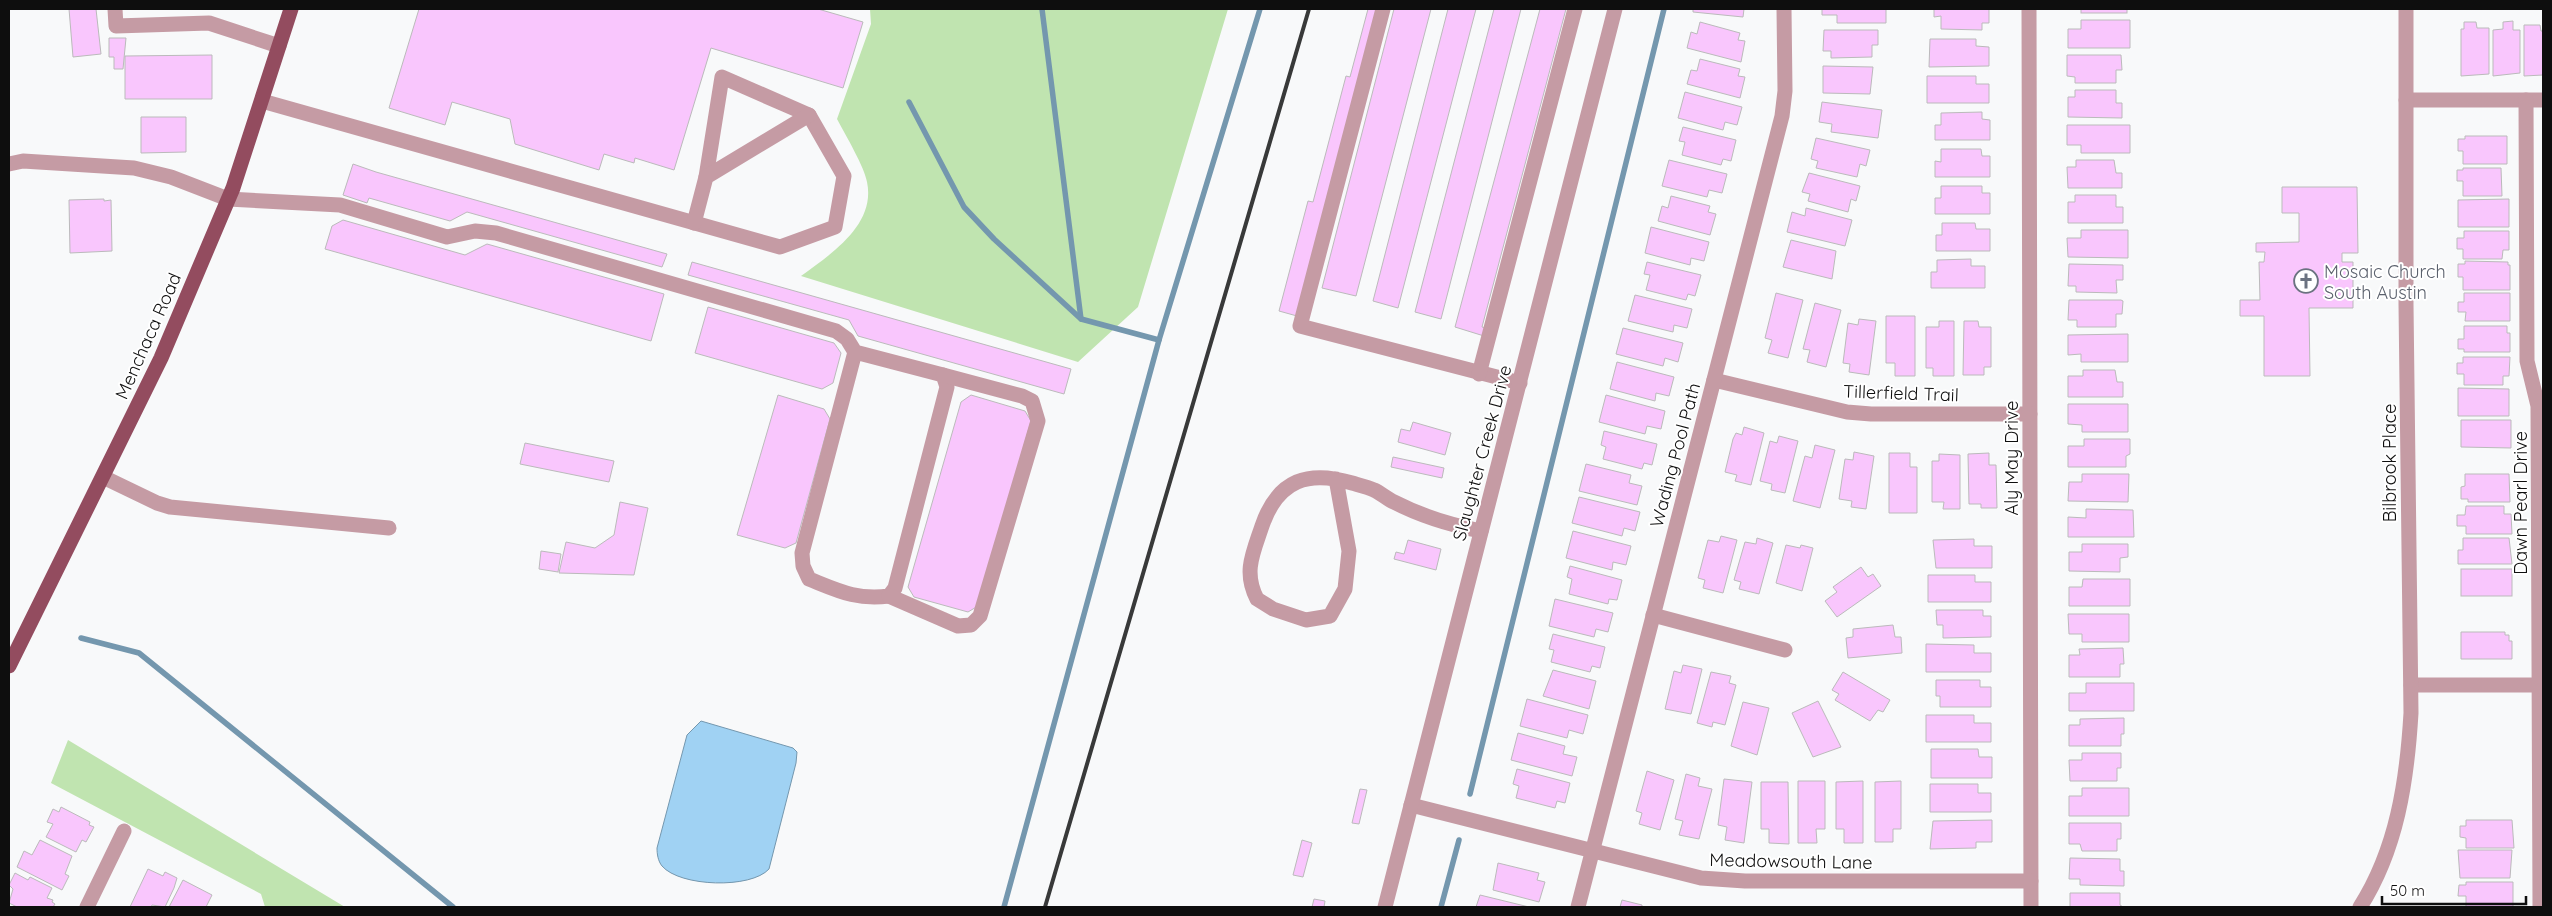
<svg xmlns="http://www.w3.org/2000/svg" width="2552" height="916" viewBox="0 0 2552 916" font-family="Quicksand,sans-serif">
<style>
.green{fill:#c0e4b0}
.water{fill:#a0d2f3;stroke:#7497ae}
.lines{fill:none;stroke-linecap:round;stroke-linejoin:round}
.stream{stroke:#7497ae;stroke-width:5.5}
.building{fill:#f9c6fd;stroke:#bbbabb}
.minor{stroke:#c59ba4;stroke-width:15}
.major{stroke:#934c5f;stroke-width:15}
.rail{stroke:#383939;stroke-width:4}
.labels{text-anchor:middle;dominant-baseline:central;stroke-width:4;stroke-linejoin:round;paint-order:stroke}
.worship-label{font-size:18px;fill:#5b616d;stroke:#fff;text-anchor:start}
.street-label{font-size:18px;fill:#0e0e0e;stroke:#fff}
</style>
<rect width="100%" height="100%" fill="#f8f9fa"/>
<g class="green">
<path d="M870,9H1228L1138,307L1078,362L801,276C831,254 876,225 867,182C865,168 845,134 837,119L871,24Z"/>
<path d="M68,740L345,907H265L261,894L51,783Z"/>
</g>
<path class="water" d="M701,721L793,748L797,752L796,763L769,869C751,889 680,887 662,866C658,861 657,854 657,848L687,735Z"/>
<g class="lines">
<g class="stream">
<path d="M1042,9L1081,319"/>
<path d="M909,102L964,207L994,239L1081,319L1159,340"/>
<path d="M81,638L139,653L453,907"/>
<path d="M1470,794L1664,9"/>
<path d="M1004,907L1159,340L1260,9"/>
<path d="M1441,907L1459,840"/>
</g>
</g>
<g class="building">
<path d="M69,9H96L101,54L73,57Z"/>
<path d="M419,9H818L863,22L843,88L711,48L674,170L635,158L634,163L604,154L599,170L515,144L510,119L452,102L445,125L389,108Z"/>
<path d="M1368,9H1377L1297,316L1279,311L1308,201L1313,202L1346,76L1350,77Z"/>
<path d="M1394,9H1431L1356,296L1322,288Z"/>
<path d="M1448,9H1476L1398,308L1373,301Z"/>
<path d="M1494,9H1521L1441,319L1415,312Z"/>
<path d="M1540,9H1566L1482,327L1486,328L1484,336L1455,327Z"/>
<path d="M1693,9H1744L1743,17L1693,12Z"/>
<path d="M1822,9H1886V23H1837V15H1822Z"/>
<path d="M1934,9H1989V23H1982V30L1941,29V16L1934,17Z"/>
<rect x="2081" y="9" width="46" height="4"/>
<path d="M2081,20H2130V48H2068V29H2081Z"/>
<path d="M2513,21V30H2520V73L2493,76V30L2503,29V22Z"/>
<path d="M1700,22L1740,33L1738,40L1745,41L1741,62L1687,48L1691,32L1697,34Z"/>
<path d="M2464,22H2476L2477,28H2489V74L2461,76V29H2464Z"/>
<path d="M2524,25H2540L2541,31H2543V75L2524,76Z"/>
<path d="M1824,30H1878V45H1872V57L1831,58V51H1823Z"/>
<path d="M109,38H126L123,69H114V57H109Z"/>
<path d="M1930,39H1976V46L1989,47V66L1929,67Z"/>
<path d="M212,55V99H125V56Z"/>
<path d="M2067,55H2121L2122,70H2116V83H2075V77L2067,76Z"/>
<path d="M1700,59L1740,69L1738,76L1745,77L1740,98L1687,84L1691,70L1697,71Z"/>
<path d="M1823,66L1873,67L1870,94L1823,93Z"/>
<path d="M1927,76H1976V84H1989V103H1927Z"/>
<path d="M2075,90H2116V103H2122V118L2068,117V97H2075Z"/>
<path d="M1685,92L1742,107L1737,125L1725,122L1723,130L1678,118Z"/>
<path d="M1822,102L1882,110L1878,138L1831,132L1832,124L1819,122Z"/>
<path d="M1982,112V119L1990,120V140H1935V125H1941V113Z"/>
<path d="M141,117H186V152L141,153Z"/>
<path d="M2067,125H2130V153H2081V145H2067Z"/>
<path d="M1683,127L1736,140L1731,161L1723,159L1721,165L1682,155L1685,142L1679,141Z"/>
<path d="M2465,136H2507V164H2463V151H2458V139H2465Z"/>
<path d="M1816,138L1870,150L1866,166L1860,164L1857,177L1816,168L1818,161L1811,159Z"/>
<path d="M1941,149H1981L1982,156H1990V177H1935V161L1941,162Z"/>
<path d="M1669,160L1727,174L1722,193L1709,190L1707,197L1662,186Z"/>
<path d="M2076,160H2114L2116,173H2122V188H2068L2067,167H2076Z"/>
<path d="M353,164L376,172L667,254L662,267L467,212L450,221L369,198L367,203L343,195Z"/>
<path d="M2463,168H2501L2502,196H2463V181H2457V170H2463Z"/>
<path d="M1809,173L1860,186L1856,201L1851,199L1848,212L1808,201L1810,194L1802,192Z"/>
<path d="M1941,186H1982V193H1990V214H1935V198H1941Z"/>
<path d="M2282,187H2357L2358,253H2342V262H2353V308H2309L2310,376H2264V316H2240V300H2260L2259,262H2264L2265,252H2256V243L2299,242V213H2282Z"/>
<path d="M2075,195H2116V207H2123V223H2068V202H2075Z"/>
<path d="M1671,196L1710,206L1708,212L1716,214L1710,235L1658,221L1662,206L1668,208Z"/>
<path d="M104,199V201L111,200L112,251L70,253L69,200Z"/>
<path d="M2509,199V227H2458V200Z"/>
<path d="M1806,208L1852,220L1845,246L1787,232L1792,212L1805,216Z"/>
<path d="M343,220L465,255L487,244L664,294L651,341L325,249L332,226Z"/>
<path d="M1942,223H1975L1976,229H1990V251H1936V235H1942Z"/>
<path d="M1651,227L1709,242L1704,261L1691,258L1690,265L1645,253Z"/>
<path d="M2081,230H2128V258L2068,257L2067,238H2081Z"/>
<path d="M2464,231H2509V250H2503L2502,259H2463V249H2457V238H2464Z"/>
<path d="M1791,240L1836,251L1832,279L1783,267Z"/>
<path d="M1971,259V266H1985V288H1931V272H1937V260Z"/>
<path d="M2465,261L2508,262V265H2510V290H2463V277H2458V264H2465Z"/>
<path d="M692,262L1071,369L1064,394L858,336L849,320L688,275Z"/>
<path d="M1647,262L1701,275L1695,296L1688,294L1686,300L1646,290L1650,275L1644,274Z"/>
<path d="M2069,264L2123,265V280H2116L2117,293L2076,292V286H2068Z"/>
<path d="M1776,293L1803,300L1788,358L1768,353L1772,340L1765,338Z"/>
<path d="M2464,293H2510V321H2465L2466,312H2458V302H2464Z"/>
<path d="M1635,295L1692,309L1687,328L1674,325L1673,332L1628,321Z"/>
<path d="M2069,300H2121L2123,301L2122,314H2116V327H2077V320H2068Z"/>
<path d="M1815,303L1841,310L1826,367L1807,362L1810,350L1803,349Z"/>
<path d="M708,307L834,343L841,353L833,383L822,389L695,353Z"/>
<path d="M1886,316H1915V376H1895V363H1886Z"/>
<path d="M1859,319L1876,321L1869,375L1849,372L1850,364L1843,363L1848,323L1858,325Z"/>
<path d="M1939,321H1954V376H1933V368H1926V327H1939Z"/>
<path d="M1964,321H1978L1979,327H1991V367H1984V375H1963Z"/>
<path d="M2464,326H2507V333H2510V352H2464V349H2458V339H2464Z"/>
<path d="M1623,328L1683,343L1678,362L1665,358L1663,366L1616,354Z"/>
<path d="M2128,334V362H2081V354L2068,355V335Z"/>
<path d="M2463,357H2510L2509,376H2503V385H2464V374H2457V363H2463Z"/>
<path d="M1617,362L1674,377L1669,396L1656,393L1655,401L1610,389Z"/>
<path d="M2083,370H2115L2117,382H2123V397H2068V376H2083Z"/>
<path d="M2458,388L2509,389V416H2458Z"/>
<path d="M778,395L824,409L830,419L796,543L785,548L737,535Z"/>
<path d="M971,395L1025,411L1031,421L978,606L968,612L914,597L908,587L961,402Z"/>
<path d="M1606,395L1665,411L1661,429L1647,426L1645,434L1599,422Z"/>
<path d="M2068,404H2128V432H2082V425L2068,424Z"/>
<path d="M2461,420H2511V448L2461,447Z"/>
<path d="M1413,422L1451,433L1445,455L1398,442L1401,429L1410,431Z"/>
<path d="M1744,427L1764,433L1751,485L1735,481L1737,475L1725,472L1733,439L1736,433L1742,435Z"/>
<path d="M1604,431L1657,444L1652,465L1644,463L1642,469L1603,459L1606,447L1601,445Z"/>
<path d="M1779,436L1798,441L1785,493L1771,490L1772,484L1760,481L1770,441L1777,443Z"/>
<path d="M2084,439H2130V454L2126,456V467H2068V446H2084Z"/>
<path d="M525,443L614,461L609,482L520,464Z"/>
<path d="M1815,445L1835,450L1820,508L1793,501L1805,456L1812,458Z"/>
<path d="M1854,452L1874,456L1866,509L1851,507L1852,501L1839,499L1845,459L1853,460Z"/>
<path d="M1889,453H1910V467H1917V513H1889Z"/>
<path d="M1989,453V465H1996L1997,508H1981V504H1969L1968,454Z"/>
<path d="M1939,454L1960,455V509H1943L1944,502H1932V461H1939Z"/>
<path d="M1393,457L1444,468L1442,478L1391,467Z"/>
<path d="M1586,464L1631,475L1629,483L1642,486L1637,505L1579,491Z"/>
<path d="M2082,474H2129L2128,502L2068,501L2069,482H2082Z"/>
<path d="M2465,474H2509L2510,502H2468V499H2461V487L2465,486Z"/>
<path d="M1579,497L1640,512L1635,531L1624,528L1622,536L1572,523Z"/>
<path d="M620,502L648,508L634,575L559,573L566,542L595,548L614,535Z"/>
<path d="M2466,506H2504V514H2511L2512,534H2466V526H2457V515H2465Z"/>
<path d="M2086,509L2133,510L2134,537H2068V517L2086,518Z"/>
<path d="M1573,531L1631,546L1626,565L1613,562L1612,570L1566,558Z"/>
<path d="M1721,536L1737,540L1723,593L1703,588L1705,580L1698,578L1708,540L1719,542Z"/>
<path d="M1757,538L1773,543L1759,594L1739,589L1741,582L1734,580L1745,542L1756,544Z"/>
<path d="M2463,538H2509L2512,564H2458V550H2463Z"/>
<path d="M1974,539V546H1992V568H1936L1933,540Z"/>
<path d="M1408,540L1441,549L1436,570L1394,559L1396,552L1404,554Z"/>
<path d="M2082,544H2128V557L2120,558V572L2069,571V552H2082Z"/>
<path d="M1786,545L1800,548L1801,545L1813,548L1802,591L1776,583Z"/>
<path d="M541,551L561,554L558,572L539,569Z"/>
<path d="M1570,566L1622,580L1617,600L1609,599L1608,604L1569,594L1572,579L1567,577Z"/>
<path d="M1861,567L1868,577L1873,574L1881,586L1837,617L1825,601L1837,592L1833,587Z"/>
<rect x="2461" y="569" width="51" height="27"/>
<path d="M1928,575H1975V582H1991V602H1928Z"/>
<path d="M2083,579H2130V606H2069V587H2082Z"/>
<path d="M1555,599L1613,613L1608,632L1596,629L1594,637L1549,626Z"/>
<path d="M1936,610H1983V616H1991V637L1943,638V625H1937Z"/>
<path d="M2068,614H2129V642H2082V634H2069Z"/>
<path d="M1893,625L1895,637H1901L1902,653L1848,658L1846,638L1853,637V629Z"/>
<path d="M2461,632H2505V635H2509V641H2512V659H2461Z"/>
<path d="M1553,634L1605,647L1600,668L1592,666L1590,672L1551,662L1554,650L1549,649Z"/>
<path d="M1926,644L1974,645V653H1991V672H1926Z"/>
<path d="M2123,648L2124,664H2120V677H2069V655H2080L2079,649Z"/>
<path d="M1683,665L1702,669L1691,714L1665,709L1674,671L1681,673Z"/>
<path d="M1553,670L1596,681L1589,709L1543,696Z"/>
<path d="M1711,672L1731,676L1729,683L1736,685L1725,725L1713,722L1712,727L1697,723Z"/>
<path d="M1843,672L1890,700L1883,712L1878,710L1870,721L1835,700L1839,694L1832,690Z"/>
<path d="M1936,680H1980V687H1991V707H1940V696H1936Z"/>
<path d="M2086,683H2134V711H2069V693H2086Z"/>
<path d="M1527,699L1588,715L1583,734L1569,730L1567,738L1520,726Z"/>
<path d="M1818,701L1841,747L1813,757L1792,713Z"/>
<path d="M1743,702L1769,708L1757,755L1731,746Z"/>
<path d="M1926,715H1974V723H1991V742H1926Z"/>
<path d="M2124,718V734H2121V746H2069V725H2080V719Z"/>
<path d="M1518,733L1565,746L1563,754L1577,757L1572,776L1511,760Z"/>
<path d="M1931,749H1978L1979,757H1992V778H1931Z"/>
<path d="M2082,753H2121V768H2117V781H2070L2069,760H2082Z"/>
<path d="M1517,769L1570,783L1565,803L1557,801L1555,808L1516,798L1519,786L1513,784Z"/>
<path d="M1647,771L1674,780L1660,830L1639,824L1642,813L1636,811Z"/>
<path d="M1686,774L1700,778L1698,786L1712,789L1699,839L1679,835L1683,821L1675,819Z"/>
<path d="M1724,779L1752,782L1744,843L1725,840L1727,827L1718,825Z"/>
<path d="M1798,781H1825V829H1816L1817,843H1798Z"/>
<path d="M1863,781V843H1844V829H1836V782Z"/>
<path d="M1901,781V829H1893V842H1875V782Z"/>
<path d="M1761,782H1788L1789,844L1769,843V829H1761Z"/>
<path d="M1930,784H1978V793H1991V812H1930Z"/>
<path d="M2082,788H2129V816H2069V796H2082Z"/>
<path d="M1360,789L1367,790L1359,824L1352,823Z"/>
<path d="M61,807L90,822L89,825L94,827L86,842L82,840L76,852L46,837L53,824L47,822L53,809L59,812Z"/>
<path d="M1992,820V842H1976V848L1930,849L1933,821Z"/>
<path d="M2466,820H2512L2514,848H2466V838L2460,837V826H2466Z"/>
<path d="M2069,823H2121V839H2117V851H2082L2080,844H2069Z"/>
<path d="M40,840L72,856L65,874L69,876L62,890L17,867L24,851L32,855Z"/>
<path d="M1302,840L1312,843L1303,877L1293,875Z"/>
<path d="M2458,850H2512L2510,878H2460Z"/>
<path d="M2070,858L2120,859V871H2124V886L2080,885V879H2069Z"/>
<path d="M1498,863L1539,873L1537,880L1545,882L1539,902L1493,890Z"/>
<path d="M148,869L163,876L165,872L177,878L174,888L165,907L152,905L151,907H130Z"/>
<path d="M15,873L28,880L30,877L52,888L47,898L53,900L52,902L55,904L53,907H17L9,903L13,889L9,885Z"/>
<path d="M183,880L212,895L206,907H169Z"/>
<path d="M2466,882H2513V907H2466V896H2458L2459,885H2466Z"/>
<path d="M2070,893H2120V905L2123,907H2070Z"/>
<path d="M1480,895L1529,907H1476Z"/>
<path d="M1314,899L1325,901L1324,907H1312Z"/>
<path d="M1622,900L1642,905V907H1620Z"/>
</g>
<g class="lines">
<g class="minor">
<path d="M115,9L116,26L209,23L279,46"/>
<path d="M1383,9L1300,326L1520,383"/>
<path d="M2029,9L2031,907"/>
<path d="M2406,100H2543"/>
<path d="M2526,100L2527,361L2538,406L2540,907"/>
<path d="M262,101L780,247L835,227L844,176L809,115L722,77L706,177"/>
<path d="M9,164L23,161L134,168L171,177L228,199L340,205L447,237L475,231L496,233L836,331L847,339L855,352L802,553L803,566L809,579C839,591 856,600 889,596L895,588L947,387L943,375L855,352"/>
<path d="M694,223L706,177L809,115"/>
<path d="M1479,374L1575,9"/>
<path d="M1714,380L1847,412L1871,414H2030"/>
<path d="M103,477L157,503L170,507L389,528"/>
<path d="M1336,479L1349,551L1345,589L1330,616L1306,620L1273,609L1257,599C1243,572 1253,553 1262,526C1278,479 1309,470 1352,483C1359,485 1368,487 1374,490C1381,493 1387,499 1394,502C1421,516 1451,525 1481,531"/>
<path d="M889,596L958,626L971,625L980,616L1038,421L1032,401L1022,396L943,375"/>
<path d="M1653,615L1785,650"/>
<path d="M2411,685H2543"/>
<path d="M1411,805L1701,878L1745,881H2031"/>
<path d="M87,907L124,831"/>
<path d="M1385,907L1615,9"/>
<path d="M1578,907L1782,116L1785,91L1784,9"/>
<path d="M2360,907C2397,849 2407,781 2411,713L2406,304V9"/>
</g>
<path class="major" d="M9,666L161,358L233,188L291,9"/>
<path class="rail" d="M1045,907L1309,9"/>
</g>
<defs>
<g id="church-ring" transform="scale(1.25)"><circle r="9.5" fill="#fff" stroke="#6b7280" stroke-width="1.5"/><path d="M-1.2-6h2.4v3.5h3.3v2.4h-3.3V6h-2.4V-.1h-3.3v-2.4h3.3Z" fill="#6b7280"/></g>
</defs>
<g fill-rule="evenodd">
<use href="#church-ring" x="2306" y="281"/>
</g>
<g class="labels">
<g class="worship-label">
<text x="2324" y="271">Mosaic Church<tspan x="2324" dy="21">South Austin</tspan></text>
</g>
<g class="street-label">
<text transform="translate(148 336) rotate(-66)">Menchaca Road</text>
<text transform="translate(1901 393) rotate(2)">Tillerfield Trail</text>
<text transform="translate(1482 453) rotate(-75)">Slaughter Creek Drive</text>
<text transform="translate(1675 455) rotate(-75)">Wading Pool Path</text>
<text transform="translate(2011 458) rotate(-90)">Aly May Drive</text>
<text transform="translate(2389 463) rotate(-90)">Bilbrook Place</text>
<text transform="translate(2520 503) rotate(-90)">Dawn Pearl Drive</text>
<text transform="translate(1791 861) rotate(1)">Meadowsouth Lane</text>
</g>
</g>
<rect width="2552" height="916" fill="none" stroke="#0e0e0e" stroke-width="20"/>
<path d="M2382 896v8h144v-8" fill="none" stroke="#0e0e0e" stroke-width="2.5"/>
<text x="2390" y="896" font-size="15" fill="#0e0e0e" stroke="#ffffff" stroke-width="4" paint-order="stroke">50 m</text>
</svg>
